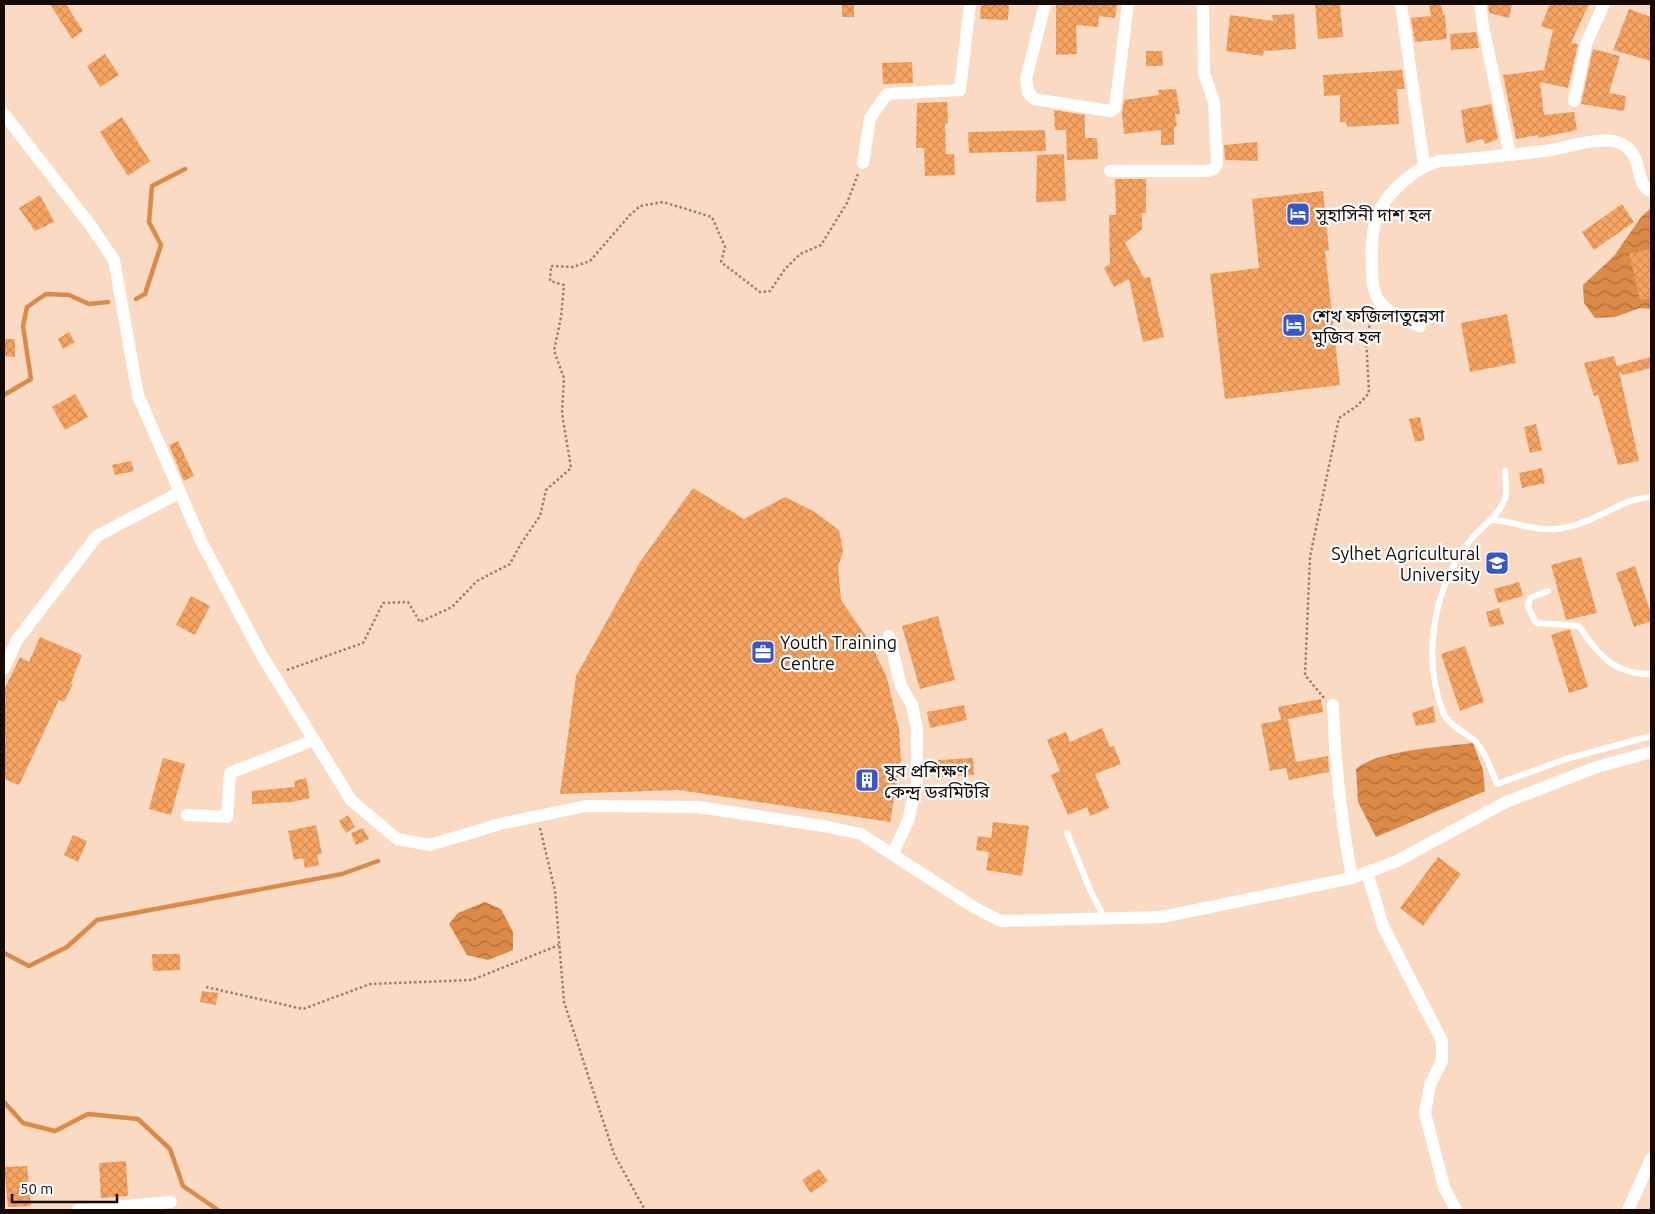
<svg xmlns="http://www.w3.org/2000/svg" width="1655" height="1214" viewBox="0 0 1655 1214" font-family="Ubuntu,'Noto Sans Bengali',sans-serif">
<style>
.water{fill:url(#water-waves)}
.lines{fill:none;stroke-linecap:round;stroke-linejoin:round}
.stream{stroke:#db8a47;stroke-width:4.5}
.building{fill:url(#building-cross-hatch)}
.path{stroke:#988171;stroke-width:2.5;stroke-dasharray:2.5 2.5;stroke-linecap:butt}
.lane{stroke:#fff;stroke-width:6}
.street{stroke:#fff;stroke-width:12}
.labels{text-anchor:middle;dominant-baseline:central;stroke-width:4.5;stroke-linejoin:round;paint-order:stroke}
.poi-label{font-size:18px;fill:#150a04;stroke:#fff;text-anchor:start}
</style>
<defs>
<pattern id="water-waves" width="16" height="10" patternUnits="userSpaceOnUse" patternTransform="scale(1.25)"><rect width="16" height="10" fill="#db8a47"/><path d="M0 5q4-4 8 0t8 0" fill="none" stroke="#b06f39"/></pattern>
<pattern id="building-cross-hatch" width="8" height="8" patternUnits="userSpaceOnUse" patternTransform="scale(1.25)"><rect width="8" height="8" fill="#f7a462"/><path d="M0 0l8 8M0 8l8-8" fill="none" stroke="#d38c53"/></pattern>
</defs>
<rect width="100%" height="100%" fill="#fadac2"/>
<g class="water">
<path d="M1651,208V309L1640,308L1615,317L1595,318L1584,303L1583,285L1614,256L1641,217Z"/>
<path d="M1473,743L1483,770L1485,791L1376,837L1358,802L1356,769C1377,750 1443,747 1473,743Z"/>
<path d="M485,902L501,909L513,932V950L488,960L467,955L449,924L458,913Z"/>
</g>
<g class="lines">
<g class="stream">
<path d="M136,299L145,294L161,245L149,222L152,186L185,169"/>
<path d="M4,395L31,379L23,326L27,307L46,294L69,295L89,304L108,302"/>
<path d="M4,953L29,966L67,947L97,920L342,874L378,861"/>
<path d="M4,1102L23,1123L55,1131L88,1114L138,1119L170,1149L183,1186L218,1210"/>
</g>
</g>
<g class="building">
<path d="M50,4H66L83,31L72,39Z"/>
<rect x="842" y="4" width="12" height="13"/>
<path d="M981,4H1009L1008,20L980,19Z"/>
<path d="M1056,4H1117L1115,18L1099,16L1098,27L1076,25L1077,54L1056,55Z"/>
<path d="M1315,4H1340L1343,37L1318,39Z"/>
<path d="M1429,4H1441L1443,15H1445L1447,39L1415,42L1411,18L1431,16Z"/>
<path d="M1488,4H1512L1509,18L1489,13Z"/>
<path d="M1550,4H1589L1571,43L1578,44L1568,88L1540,82L1544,115L1574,112L1577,130L1538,138V135L1516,139L1503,75L1544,70L1553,30L1541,26Z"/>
<path d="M1629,9L1651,17V61L1613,50Z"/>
<path d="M1294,14L1296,49L1264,51L1263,56L1226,51L1230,15L1273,21L1272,15Z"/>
<path d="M1476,32L1479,48L1451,50L1450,34Z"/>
<path d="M1593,49L1620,56L1609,93L1626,96L1624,111L1581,104Z"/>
<path d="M1146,51H1162L1163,66H1146Z"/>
<path d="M105,54L119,75L100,87L87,66Z"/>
<path d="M912,62L913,83L883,84L882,63Z"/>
<path d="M1402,70L1405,89H1397L1399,124L1347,127L1346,122H1340V95L1324,96L1323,75Z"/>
<path d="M1176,89L1180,114H1175L1177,126L1174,127V145H1161V130L1124,134L1122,113L1124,100L1159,95L1158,90Z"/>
<path d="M947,102L948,123L945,124L946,154H954L955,175L925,176L924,148H916L917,103Z"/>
<path d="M1491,104L1498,139L1485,144L1483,139L1466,143L1461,110Z"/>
<path d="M1054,110L1085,115V138H1097L1098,159L1067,160L1066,130H1055Z"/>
<path d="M122,117L150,161L128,176L100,132Z"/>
<path d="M1045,130L1046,151L969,153L968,132Z"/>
<path d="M1257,142L1258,161L1225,160L1224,145Z"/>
<path d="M1064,154L1066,201L1036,202L1037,155Z"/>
<path d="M1115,179H1146V213H1142V229L1125,243L1144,278L1150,277L1164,337L1143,342L1129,279L1114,287L1104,268L1110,264L1109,215H1116Z"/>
<path d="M1323,191L1329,250L1325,251L1340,385L1225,399L1210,274L1259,268L1252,199Z"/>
<path d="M40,195L54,222L35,231L19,208Z"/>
<path d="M1622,204L1634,222L1594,250L1582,232Z"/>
<path d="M1651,249V298L1640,301L1629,254Z"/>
<path d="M1507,314L1516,363L1470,372L1461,323Z"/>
<path d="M69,332L75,342L63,349L58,339Z"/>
<path d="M4,339H15V357L4,356Z"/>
<path d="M1614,356L1617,366L1651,357V368L1623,375L1619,371L1639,461L1618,465L1598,395L1594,396L1584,363Z"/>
<path d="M75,394L88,417L65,430L52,407Z"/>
<path d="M1420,417L1425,440L1415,442L1409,419Z"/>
<path d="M1536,424L1542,450L1530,453L1524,427Z"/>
<path d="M178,441L194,476L184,481L169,445Z"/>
<path d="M131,461L134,471L115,475L112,465Z"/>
<path d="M1542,468L1545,483L1522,488L1519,473Z"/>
<path d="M693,488L744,519L785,497L815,512L839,530L843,551L838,567L841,600L870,642L887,678L899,729L901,760L890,822L679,790L560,794L576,676L640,562Z"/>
<path d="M1581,557L1597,613L1566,620L1551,565Z"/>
<path d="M1635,566L1651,614V621L1634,627L1616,573Z"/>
<path d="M1519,582L1523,596L1498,603L1494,589Z"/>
<path d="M191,596L210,606L195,635L176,625Z"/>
<path d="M1499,608L1504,624L1490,627L1486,612Z"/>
<path d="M938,616L955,680L920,689L902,626Z"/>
<path d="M1566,630H1570L1588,687L1569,693L1551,635Z"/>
<path d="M40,637L82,655L71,683L73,684L64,702L59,700L19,785L4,779V690L20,657L29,662Z"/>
<path d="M1465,646L1484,702L1460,711L1441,654Z"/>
<path d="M1321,699L1323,712L1288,719L1296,762L1328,756L1329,772L1289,780L1286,768L1270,771L1261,724L1281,720L1278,707Z"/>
<path d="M964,705L967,720L930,728L927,712Z"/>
<path d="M1433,706L1436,722L1416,726L1412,713Z"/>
<path d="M1102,728L1110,747L1114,746L1121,764L1095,774L1109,808L1090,816L1087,807L1068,815L1051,775L1060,771L1047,740L1066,732L1070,742Z"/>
<path d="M163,758L185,764L171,815L149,809Z"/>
<path d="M973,758L974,775L939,777L938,760Z"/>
<path d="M306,778L310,798L292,802L252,804V791L295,787L294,781Z"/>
<path d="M348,815L355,827L346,833L339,821Z"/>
<path d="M993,822L1029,826L1022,876L986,870L989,852L976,850L978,836L991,838Z"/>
<path d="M316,825L322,854L317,855L319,865L305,868L303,858L294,860L288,831Z"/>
<path d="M363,828L369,839L356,845L351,833Z"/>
<path d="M73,835L87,841L78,862L64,855Z"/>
<path d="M1438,857L1461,874L1423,926L1400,908Z"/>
<path d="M152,954H180V970L153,971Z"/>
<path d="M202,991L218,993L216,1005L200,1002Z"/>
<path d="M126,1161L128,1196L101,1198L99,1163Z"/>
<path d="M27,1166L31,1206L8,1207L4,1167Z"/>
<path d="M819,1169L828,1181L811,1193L802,1180Z"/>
</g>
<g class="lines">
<g class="path">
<path d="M287,670L363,643L383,603L408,602L420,622L452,607L477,581L510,564L520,545L540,516L546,490L571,468L562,413L564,378L554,351L561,317L564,285L550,281L551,266L573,267L590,261L630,215L640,206L663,202L712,217L725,247L721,262L760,292L770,291L785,269L800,254L821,245L847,203L858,174"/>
<path d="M1324,698L1305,675L1310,557L1339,418L1357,406L1369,393L1366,337L1373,315"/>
<path d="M540,828L555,891L564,1002L614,1154L645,1210"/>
<path d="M206,987L303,1009L370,984L472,980L559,945"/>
</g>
<g class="lane">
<path d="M1505,471C1505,478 1507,487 1506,494C1503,514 1480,527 1469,542C1433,589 1422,657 1443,712C1448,726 1464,731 1474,740C1485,751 1491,769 1497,784L1566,759L1651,736"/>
<path d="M1490,520C1511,520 1531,531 1554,529C1581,527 1601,514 1625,503C1633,499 1643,498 1651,497"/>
<path d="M1548,591L1530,598L1528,607L1536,623L1579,626C1597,654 1615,675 1651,674"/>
<path d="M1067,833L1091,892L1105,919"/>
</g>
<g class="street">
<path d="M1045,4L1026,79L1028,92L1034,99L1110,111L1115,108L1128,4"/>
<path d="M1401,4L1424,165"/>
<path d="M1480,4L1483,26L1510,155"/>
<path d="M1574,101L1586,44L1604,4"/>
<path d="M4,114L91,226L114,260L138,395L201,541L261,654L351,800L397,839L430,845L500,824L586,806L698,807L823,826L861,834L975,908L1001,921L1162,917L1352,878L1397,861L1506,802L1597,767L1651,752"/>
<path d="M863,163L870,118L887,94L960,90L970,4"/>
<path d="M1110,171H1208L1214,169L1217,164L1214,102L1204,73L1203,4"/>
<path d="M1420,326C1403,320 1390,315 1379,301C1373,293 1372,277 1372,267C1371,249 1371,224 1381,208C1393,187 1416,168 1439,161C1475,159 1510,155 1545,151C1565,148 1602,135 1620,143C1645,153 1634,186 1651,191"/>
<path d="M889,636L901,686L912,705L917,729V783L908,821L893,853"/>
<path d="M4,668L17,640L97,536L179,493"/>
<path d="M1333,705C1335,764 1341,820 1352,878"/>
<path d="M187,815L227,817L230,773L314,740"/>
<path d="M1367,872L1383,926L1442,1041V1061L1430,1085L1425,1113L1444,1187L1456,1210"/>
<path d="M78,1210L171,1202"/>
<path d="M1628,1210L1651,1159"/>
</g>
</g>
<defs>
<g id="hotel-square" transform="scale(1.25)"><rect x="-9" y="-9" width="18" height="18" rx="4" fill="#3956c8" stroke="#fff"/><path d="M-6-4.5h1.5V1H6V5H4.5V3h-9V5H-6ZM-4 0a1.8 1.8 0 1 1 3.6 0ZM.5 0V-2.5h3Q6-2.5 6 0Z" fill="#fff"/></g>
<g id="university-square" transform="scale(1.25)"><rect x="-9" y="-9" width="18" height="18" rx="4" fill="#3956c8" stroke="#fff"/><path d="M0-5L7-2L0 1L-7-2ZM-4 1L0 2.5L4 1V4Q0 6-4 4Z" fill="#fff"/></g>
<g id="office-square" transform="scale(1.25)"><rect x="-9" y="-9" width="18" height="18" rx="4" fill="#3956c8" stroke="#fff"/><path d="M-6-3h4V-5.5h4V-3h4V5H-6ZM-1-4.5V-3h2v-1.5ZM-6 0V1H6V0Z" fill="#fff"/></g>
<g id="building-square" transform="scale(1.25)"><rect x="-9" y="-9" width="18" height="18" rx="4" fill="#3956c8" stroke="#fff"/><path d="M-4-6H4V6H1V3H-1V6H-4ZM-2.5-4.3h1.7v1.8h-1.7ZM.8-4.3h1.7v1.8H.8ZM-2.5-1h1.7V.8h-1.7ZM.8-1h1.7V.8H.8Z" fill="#fff"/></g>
</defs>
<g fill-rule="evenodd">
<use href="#hotel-square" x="1298" y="214"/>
<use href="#hotel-square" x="1294" y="325"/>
<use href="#university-square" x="1497" y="563"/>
<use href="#office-square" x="763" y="652"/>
<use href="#building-square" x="867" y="780"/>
</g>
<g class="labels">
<g class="poi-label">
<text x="1316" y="214">সুহাসিনী দাশ হল</text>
<text x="1312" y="315">শেখ ফজিলাতুন্নেসা<tspan x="1312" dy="21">মুজিব হল</tspan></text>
<text x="1480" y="553" text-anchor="end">Sylhet Agricultural<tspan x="1480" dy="21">University</tspan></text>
<text x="780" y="642">Youth Training<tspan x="780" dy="21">Centre</tspan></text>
<text x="884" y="770">যুব প্রশিক্ষণ<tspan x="884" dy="21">কেন্দ্র ডরমিটরি</tspan></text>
</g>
</g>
<rect width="1655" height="1214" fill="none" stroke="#150a04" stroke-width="10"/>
<path d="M12 1194v8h105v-8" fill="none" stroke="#150a04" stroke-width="2.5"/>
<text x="20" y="1194" font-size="15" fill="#150a04" stroke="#ffffff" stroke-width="4" paint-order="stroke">50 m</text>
</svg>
